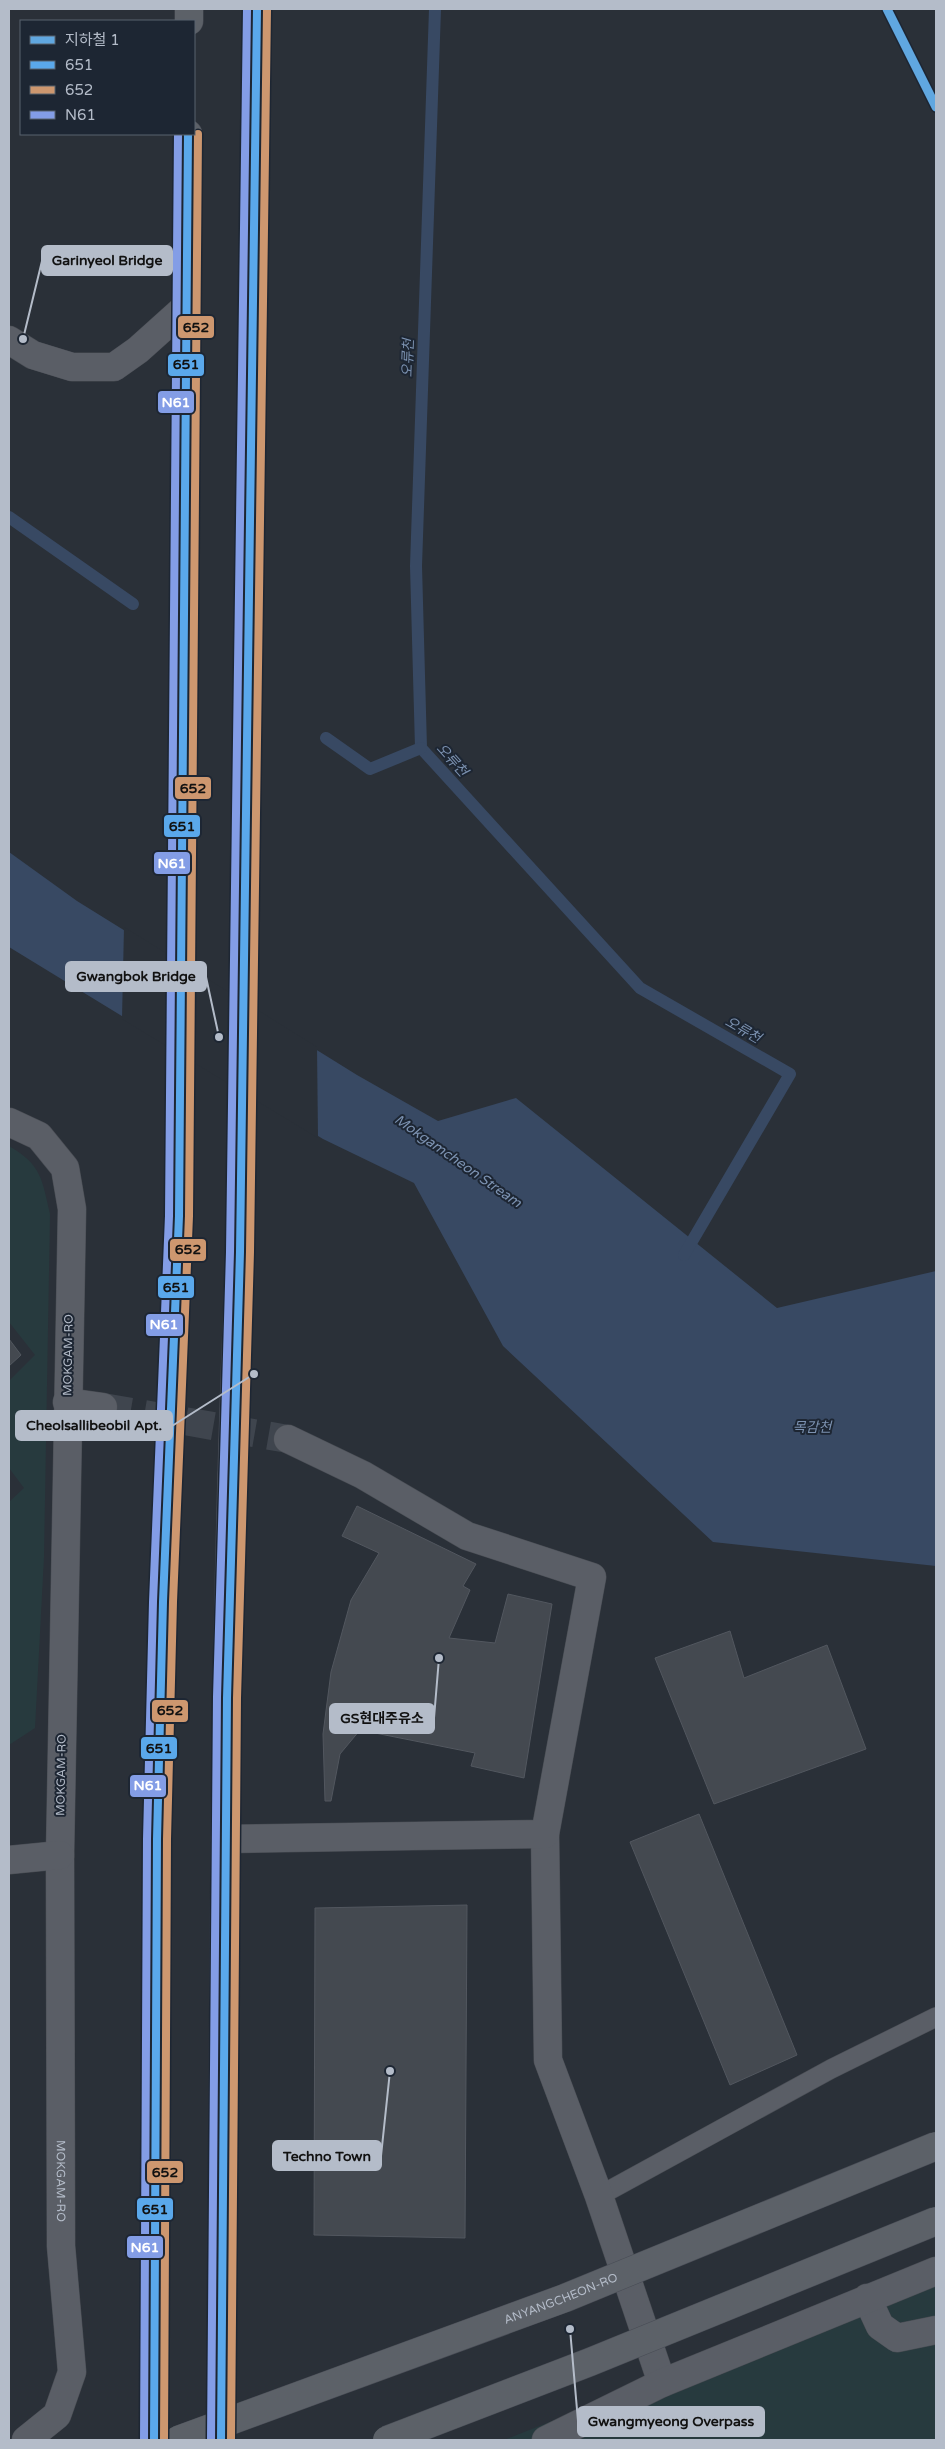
<svg xmlns="http://www.w3.org/2000/svg" width="945" height="2449" viewBox="0 0 945 2449" font-family="'Varela Round','Noto Sans KR',sans-serif">
<style>
.green{fill:#273a3e}
.water{fill:#384963}
.pier{fill:#2a3038}
.lines{fill:none;stroke-linecap:round;stroke-linejoin:round}
.stream{stroke:#384963;stroke-width:12}
.building{fill:#444950;stroke:#52575f}
.street-tunnel{stroke:#3f454e;stroke-width:28;stroke-dasharray:28 14;stroke-linecap:butt}
.lane-casing{stroke:#484c53;stroke-width:20}
.street-casing{stroke:#484c53;stroke-width:29}
.primary-casing{stroke:#484c55;stroke-width:29}
.lane{stroke:#5a5e66;stroke-width:19}
.street{stroke:#5a5e66;stroke-width:28}
.primary{stroke:#5c6168;stroke-width:28}
.primary-bridge-casing{stroke:#484c55;stroke-width:29;stroke-linecap:butt}
.primary-bridge{stroke:#5c6168;stroke-width:28}
.bus-1-casing{stroke:#1d2633;stroke-width:11}
.bus-2-casing{stroke:#1d2633;stroke-width:11}
.bus-3-casing{stroke:#1d2633;stroke-width:11}
.bus-1{stroke:#5aa8eb;stroke-width:8}
.bus-2{stroke:#cd976f;stroke-width:8}
.bus-3{stroke:#839de6;stroke-width:8}
.metro-1-casing{stroke:#1d2633;stroke-width:12}
.metro-1{stroke:#60a7e0;stroke-width:9}
.labels{text-anchor:middle;dominant-baseline:central;stroke-width:4;stroke-linejoin:round;paint-order:stroke}
.street-label{font-size:12px;fill:#b4bcc9;stroke:#1d2633}
.water-label{font-size:14px;font-style:italic;fill:#7c92b1;stroke:#1d2633}
.leader{fill:none;stroke:#b4bcc9;stroke-width:2}
.callout-dot{fill:#b4bcc9;stroke:#1d2633;stroke-width:2}
.callout{fill:#b4bcc9;stroke:#b4bcc9;stroke-width:2}
.callout-label{font-size:14px;text-anchor:middle;font-weight:bold;fill:#111}
.line-badge{stroke:#1d2633;stroke-width:2}
.badge-label{font-size:14px;text-anchor:middle;font-weight:bold;fill:#fff}
.pale-badge-label{font-size:14px;text-anchor:middle;font-weight:bold;fill:#111}
</style>
<rect width="100%" height="100%" fill="#2a3038"/>
<g class="green">
<path d="M9,1146C42,1165 42,1180 50,1214L44,1557L35,1728L9,1745V1502L24,1488L9,1468V1381L35,1355L9,1322Z"/>
<path d="M936,2268V2440H504Z"/>
</g>
<path class="water" d="M9,852L77,901L357,1075L438,1121L516,1098L777,1308L936,1271V1566L713,1542L503,1346L414,1183L323,1139L9,947Z"/>
<path class="pier" d="M124,927L317,1047L318,1138L122,1019Z"/>
<g class="lines">
<g class="stream">
<path d="M435,9L416,566L421,748L640,988L790,1074L684,1255"/>
<path d="M9,517L133,604"/>
<path d="M326,738L370,769L421,748"/>
</g>
</g>
<g class="building">
<path d="M9,1339L21,1355L9,1366Z"/>
<path d="M357,1506L476,1564L463,1586L470,1590L449,1638L495,1643L508,1594L552,1604L524,1778L471,1766L475,1753L360,1730L340,1754L331,1801H325L323,1734L331,1672L351,1600L379,1553L342,1536Z"/>
<path d="M730,1631L744,1678L827,1645L866,1749L714,1804L655,1658Z"/>
<path d="M699,1814L797,2055L730,2085L630,1842Z"/>
<path d="M467,1905L465,2238L314,2235L315,1908Z"/>
</g>
<g class="lines">
<path class="street-tunnel" d="M103,1407L288,1439"/>
<g class="lane-casing">
<path id="lane" d="M599,2196L831,2069L936,2017"/>
</g>
<g class="street-casing">
<g id="street">
<path d="M9,340L33,355L72,367H114L138,350L187,306"/>
<path id="s1" d="M9,1122L39,1136L65,1168L72,1209L60,1855L61,2246L72,2372L57,2415L26,2440"/>
<path d="M67,1402L103,1407"/>
<path d="M545,1834L548,2060L599,2196L662,2383"/>
<path d="M225,1839L545,1834L592,1577L467,1536L363,1475L288,1439"/>
<path d="M9,1860L60,1855"/>
<path d="M867,2298L880,2326L897,2338L936,2330"/>
<path d="M546,2440L662,2383L936,2271"/>
</g>
</g>
<g class="primary-casing">
<g id="primary">
<path d="M189,21V9"/>
<path d="M154,2440L157,1839L163,1602L179,1216L188,134"/>
<path d="M221,2440C224,2044 222,1648 240,1252L257,9"/>
</g>
</g>
<use href="#lane" class="lane"/>
<use href="#street" class="street"/>
<use href="#primary" class="primary"/>
<g class="primary-bridge-casing">
<g id="primary-bridge">
<path id="s2" d="M178,2440L565,2298L936,2146"/>
<path d="M387,2440L590,2362L936,2221"/>
</g>
</g>
<use href="#primary-bridge" class="primary-bridge"/>
<g class="bus-1-casing">
<g id="bus-1">
<path d="M154,2440L157,1839L163,1602L179,1216L188,134"/>
<path d="M221,2440L227,1698L240,1252L257,9"/>
</g>
</g>
<g class="bus-2-casing">
<g id="bus-2">
<path d="M164,2440L167,1839L173,1602L189,1216L198,134"/>
<path d="M231,2440L237,1698L250,1252L267,9"/>
</g>
</g>
<g class="bus-3-casing">
<g id="bus-3">
<path d="M144,2440L147,1839L153,1602L169,1216L178,134"/>
<path d="M211,2440L217,1697L230,1252L247,9"/>
</g>
</g>
<use href="#bus-1" class="bus-1"/>
<use href="#bus-2" class="bus-2"/>
<use href="#bus-3" class="bus-3"/>
<g class="metro-1-casing">
<path id="metro-1" d="M887,9L936,107"/>
</g>
<use href="#metro-1" class="metro-1"/>
</g>
<g class="labels">
<g class="street-label">
<text transform="translate(68 1355) rotate(-89)">MOKGAM-RO</text>
<text transform="translate(61 1775) rotate(-89)">MOKGAM-RO</text>
<text stroke="none"><textPath href="#s1" startOffset="1088">MOKGAM-RO</textPath></text>
<text stroke="none"><textPath href="#s2" startOffset="408">ANYANGCHEON-RO</textPath></text>
</g>
<g class="water-label">
<text transform="translate(408 358) rotate(-88)">오류천</text>
<text transform="translate(452 760) rotate(48)">오류천</text>
<text transform="translate(743 1030) rotate(30)">오류천</text>
<text transform="translate(458 1161) rotate(35)">Mokgamcheon Stream</text>
<text x="812" y="1427">목감천</text>
</g>
</g>
<path class="leader" d="M23 339L42 261M219 1037L206 977M254 1374L172 1426M439 1658L434 1718M390 2071L381 2156M570 2329L578 2421"/>
<g class="callout-dot">
<circle cx="23" cy="339" r="5"/>
<circle cx="219" cy="1037" r="5"/>
<circle cx="254" cy="1374" r="5"/>
<circle cx="439" cy="1658" r="5"/>
<circle cx="390" cy="2071" r="5"/>
<circle cx="570" cy="2329" r="5"/>
</g>
<g class="callout">
<rect x="42" y="246" width="130" height="29" rx="5"/>
<rect x="66" y="962" width="140" height="29" rx="5"/>
<rect x="16" y="1411" width="156" height="29" rx="5"/>
<rect x="330" y="1704" width="104" height="29" rx="5"/>
<rect x="273" y="2141" width="108" height="29" rx="5"/>
<rect x="578" y="2407" width="186" height="29" rx="5"/>
</g>
<g class="callout-label">
<text x="107" y="265">Garinyeol Bridge</text>
<text x="136" y="981">Gwangbok Bridge</text>
<text x="94" y="1430">Cheolsallibeobil Apt.</text>
<text x="382" y="1723">GS현대주유소</text>
<text x="327" y="2161">Techno Town</text>
<text x="671" y="2426">Gwangmyeong Overpass</text>
</g>
<g class="line-badge">
<rect x="177" y="315" width="38" height="24" rx="5" fill="#cd976f"/>
<rect x="167" y="353" width="38" height="24" rx="5" fill="#5aa8eb"/>
<rect x="157" y="390" width="38" height="24" rx="5" fill="#839de6"/>
<rect x="174" y="776" width="38" height="24" rx="5" fill="#cd976f"/>
<rect x="163" y="814" width="38" height="24" rx="5" fill="#5aa8eb"/>
<rect x="153" y="851" width="38" height="24" rx="5" fill="#839de6"/>
<rect x="169" y="1238" width="38" height="24" rx="5" fill="#cd976f"/>
<rect x="157" y="1275" width="38" height="24" rx="5" fill="#5aa8eb"/>
<rect x="145" y="1313" width="39" height="24" rx="5" fill="#839de6"/>
<rect x="151" y="1699" width="38" height="24" rx="5" fill="#cd976f"/>
<rect x="140" y="1736" width="38" height="24" rx="5" fill="#5aa8eb"/>
<rect x="129" y="1774" width="38" height="24" rx="5" fill="#839de6"/>
<rect x="146" y="2160" width="38" height="24" rx="5" fill="#cd976f"/>
<rect x="136" y="2197" width="38" height="24" rx="5" fill="#5aa8eb"/>
<rect x="126" y="2235" width="38" height="24" rx="5" fill="#839de6"/>
</g>
<g class="badge-label">
<text x="176" y="407">N61</text>
<text x="172" y="868">N61</text>
<text x="164" y="1329">N61</text>
<text x="148" y="1790">N61</text>
<text x="145" y="2252">N61</text>
</g>
<g class="pale-badge-label">
<text x="196" y="332">652</text>
<text x="186" y="369">651</text>
<text x="193" y="793">652</text>
<text x="182" y="831">651</text>
<text x="188" y="1254">652</text>
<text x="176" y="1292">651</text>
<text x="170" y="1715">652</text>
<text x="159" y="1753">651</text>
<text x="165" y="2177">652</text>
<text x="155" y="2214">651</text>
</g>
<rect width="945" height="2449" fill="none" stroke="#b4bcc9" stroke-width="20"/>
<rect x="20" y="20" width="175" height="115" fill="#1d2633" stroke="#59626f"/>
<rect x="30" y="36" width="25" height="8" fill="#60a7e0" stroke="#59626f"/>
<text x="65" y="45" font-size="15" fill="#b4bcc9">지하철 1</text>
<rect x="30" y="61" width="25" height="8" fill="#5aa8eb" stroke="#59626f"/>
<text x="65" y="70" font-size="15" fill="#b4bcc9">651</text>
<rect x="30" y="86" width="25" height="8" fill="#cd976f" stroke="#59626f"/>
<text x="65" y="95" font-size="15" fill="#b4bcc9">652</text>
<rect x="30" y="111" width="25" height="8" fill="#839de6" stroke="#59626f"/>
<text x="65" y="120" font-size="15" fill="#b4bcc9">N61</text>
</svg>
